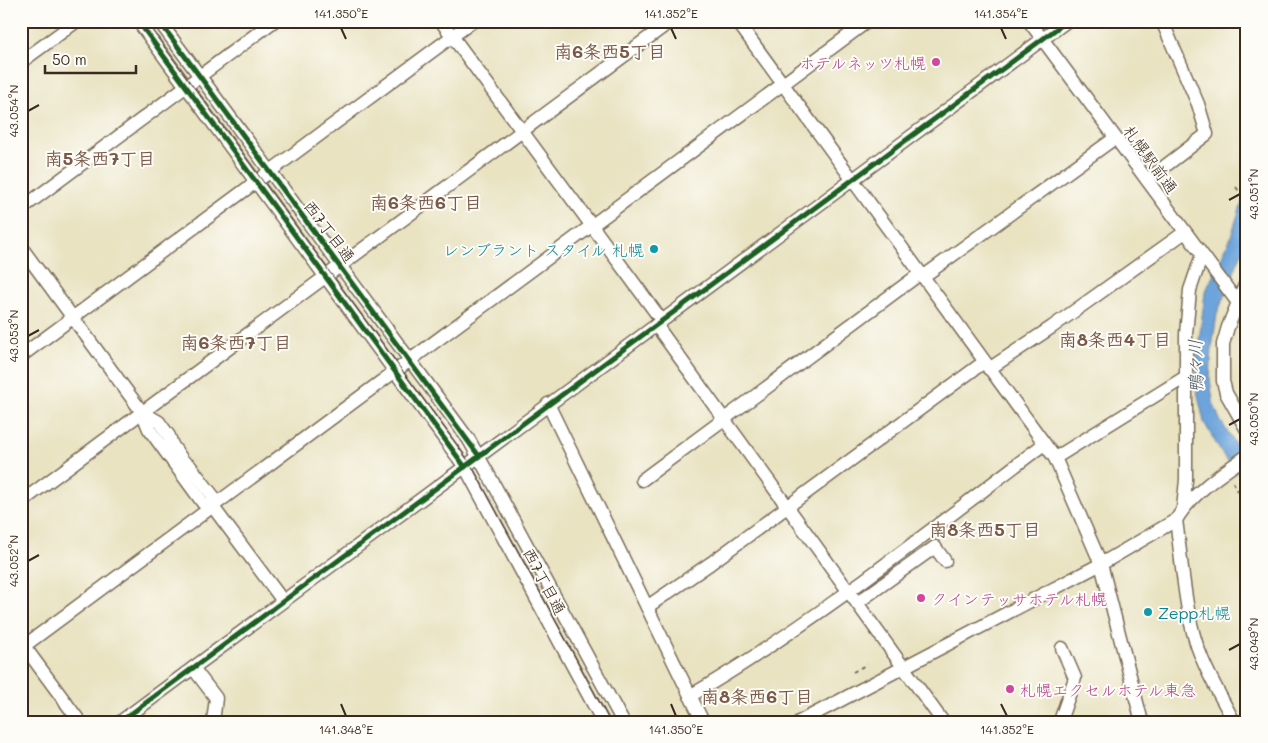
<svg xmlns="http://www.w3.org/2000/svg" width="1268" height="743" viewBox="0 0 1268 743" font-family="Mali,'Klee One',sans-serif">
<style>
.water{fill:#6da4db;stroke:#54677c}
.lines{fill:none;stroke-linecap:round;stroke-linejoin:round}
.minor-casing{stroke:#786b57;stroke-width:15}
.path{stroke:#786b57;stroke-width:2;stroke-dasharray:4 4;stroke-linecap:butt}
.minor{stroke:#fff;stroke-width:12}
.tram{stroke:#3b2a1e;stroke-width:1}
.cycleway-casing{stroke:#fdfcf7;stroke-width:8}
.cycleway{stroke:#1b5e20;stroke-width:5}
.ticks{fill:none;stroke:#3b2a1e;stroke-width:2}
.hotel-dot{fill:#d1479c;stroke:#fdfcf7;stroke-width:2}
.culture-dot{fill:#0f9aa8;stroke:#fdfcf7;stroke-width:2}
.labels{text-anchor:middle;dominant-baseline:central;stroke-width:4;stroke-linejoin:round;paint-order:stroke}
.hotel-label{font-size:16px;fill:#b23c85;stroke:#fdfcf7;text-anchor:start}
.street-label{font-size:16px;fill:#3b2a1e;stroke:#fdfcf7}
.culture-label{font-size:16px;fill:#0d838f;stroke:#fdfcf7;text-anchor:end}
.neighbourhood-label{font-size:18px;font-weight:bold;fill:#795948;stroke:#fdfcf7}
.water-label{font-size:18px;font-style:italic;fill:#4f5b6a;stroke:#fdfcf7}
.neatline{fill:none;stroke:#3b2a1e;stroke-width:2}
.ticks-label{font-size:12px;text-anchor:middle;fill:#3b2a1e}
</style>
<rect width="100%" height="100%" fill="#fdfcf7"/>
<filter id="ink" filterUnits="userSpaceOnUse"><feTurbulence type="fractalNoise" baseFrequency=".02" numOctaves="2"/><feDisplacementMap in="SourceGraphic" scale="10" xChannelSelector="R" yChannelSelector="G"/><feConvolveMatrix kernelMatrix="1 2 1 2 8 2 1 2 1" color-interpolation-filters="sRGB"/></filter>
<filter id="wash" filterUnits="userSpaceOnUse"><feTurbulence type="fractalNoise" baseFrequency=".0096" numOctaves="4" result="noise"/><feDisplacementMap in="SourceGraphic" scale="20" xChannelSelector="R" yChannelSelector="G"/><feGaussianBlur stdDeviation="1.12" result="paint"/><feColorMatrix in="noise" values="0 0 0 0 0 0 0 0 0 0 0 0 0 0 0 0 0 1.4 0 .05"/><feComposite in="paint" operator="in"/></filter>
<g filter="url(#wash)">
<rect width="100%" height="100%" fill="#e9e3c2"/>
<path class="water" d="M1247,187V240L1217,314L1212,348L1210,378L1213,402L1220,420L1247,462V488L1242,477L1222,454L1204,422L1197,391V357L1205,293L1230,239Z"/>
</g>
<g filter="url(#ink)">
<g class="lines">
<g class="minor-casing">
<g id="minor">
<path d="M138,21L465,467L603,722"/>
<path d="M159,21L469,440L491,479L623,722"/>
<path d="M441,21L662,321"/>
<path d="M737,21L1055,458L1101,564L1142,722"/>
<path d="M1029,21L1247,315"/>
<path d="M21,62L77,21"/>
<path d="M1147,180L1207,134L1198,104L1162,21"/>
<path d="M21,209L274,21"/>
<path d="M21,247L142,412L149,429L203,503L213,507L283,601"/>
<path d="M924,276L1115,138"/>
<path d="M1247,280L1228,327L1223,344V381L1226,393L1247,430"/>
<path d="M656,325L943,722"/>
<path d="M21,356L473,21"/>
<path d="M989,369L1052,327L1185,232"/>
<path d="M548,404L703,722"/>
<path d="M142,412L159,422L169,436L172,445L183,461L190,466L213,496V507"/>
<path d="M1055,458L1187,376"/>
<path d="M642,480L921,273"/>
<path d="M21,502L671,21"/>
<path d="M1183,508L1186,480V334L1190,290L1202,255"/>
<path d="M1176,520C1182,561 1185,619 1201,656C1210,679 1223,700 1234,722"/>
<path d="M857,603L935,547L945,561"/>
<path d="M647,607L711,563L984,362"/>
<path d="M21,642L80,722"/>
<path d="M24,646L868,21"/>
<path d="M1062,648L1075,678L1061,718L1063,722"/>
<path d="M193,668L216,698L213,722"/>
<path d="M690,696C815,623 929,531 1044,444"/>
<path d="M120,722L1067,21"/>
<path d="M799,722L1101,564L1176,520C1192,493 1221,474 1247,456"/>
</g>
</g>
<g class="path">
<path d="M1236,187L1241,194L1247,196"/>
<path d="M1233,482L1247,507"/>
<path d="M853,672L867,664"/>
<path d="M1000,722L1003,717"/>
</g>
<use href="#minor" class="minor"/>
<path class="tram" d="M145,21L470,463L610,722"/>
<g class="cycleway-casing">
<g id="cycleway">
<path d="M138,21L465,467"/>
<path d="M159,21L479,456"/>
<path d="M120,722L1067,21"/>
</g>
</g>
<use href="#cycleway" class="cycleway"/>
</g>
</g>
<path class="ticks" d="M341,28L346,39M671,28L676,39M1001,28L1006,39M28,111L39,105M1229,200L1240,194M28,336L39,330M1229,425L1240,419M28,561L39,555M1229,650L1240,644M341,704L346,716M671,704L676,716M1001,704L1007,716"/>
<g class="hotel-dot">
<circle cx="936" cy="62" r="5"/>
<circle cx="921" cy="598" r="5"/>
<circle cx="1010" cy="689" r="5"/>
</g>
<g class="culture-dot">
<circle cx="654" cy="249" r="5"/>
<circle cx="1148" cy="612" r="5"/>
</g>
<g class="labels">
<g class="hotel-label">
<text x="926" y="62" text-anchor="end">ホテルネッツ札幌</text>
<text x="931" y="598">クインテッサホテル札幌</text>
<text x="1020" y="689">札幌エクセルホテル東急</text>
</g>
<g class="street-label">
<text transform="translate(1151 159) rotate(54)">札幌駅前通</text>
<text transform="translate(330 231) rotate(53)">西7丁目通</text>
<text transform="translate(545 581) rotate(62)">西7丁目通</text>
</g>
<g class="culture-label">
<text x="644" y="249">レンブラント スタイル 札幌</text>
<text x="1158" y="612" text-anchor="start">Zepp札幌</text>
</g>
<g class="neighbourhood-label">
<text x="610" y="51">南6条西5丁目</text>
<text x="100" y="158">南5条西7丁目</text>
<text x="426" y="202">南6条西6丁目</text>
<text x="1115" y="339">南8条西4丁目</text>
<text x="236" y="342">南6条西7丁目</text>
<text x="985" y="529">南8条西5丁目</text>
<text x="757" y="696">南8条西6丁目</text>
</g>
<g class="water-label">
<text transform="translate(1195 366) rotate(-91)">鴨々川</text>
</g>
</g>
<rect width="1268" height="743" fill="none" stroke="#fdfcf7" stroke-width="55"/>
<path d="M45 65v8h91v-8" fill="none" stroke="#3b2a1e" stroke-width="2.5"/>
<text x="52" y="65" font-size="15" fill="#3b2a1e" stroke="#fdfcf7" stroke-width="4" paint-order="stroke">50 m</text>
<rect x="28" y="28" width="1212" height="688" class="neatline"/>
<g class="ticks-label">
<text x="341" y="18">141.350°E</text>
<text x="671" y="18">141.352°E</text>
<text x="1001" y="18">141.354°E</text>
<text transform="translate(14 111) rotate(-90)" y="4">43.054°N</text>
<text transform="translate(1254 194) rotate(-90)" y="4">43.051°N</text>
<text transform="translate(14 336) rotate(-90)" y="4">43.053°N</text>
<text transform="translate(1254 419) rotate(-90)" y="4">43.050°N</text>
<text transform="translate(14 561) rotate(-90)" y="4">43.052°N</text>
<text transform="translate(1254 644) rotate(-90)" y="4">43.049°N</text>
<text x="346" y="734">141.348°E</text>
<text x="676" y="734">141.350°E</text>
<text x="1007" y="734">141.352°E</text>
</g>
</svg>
